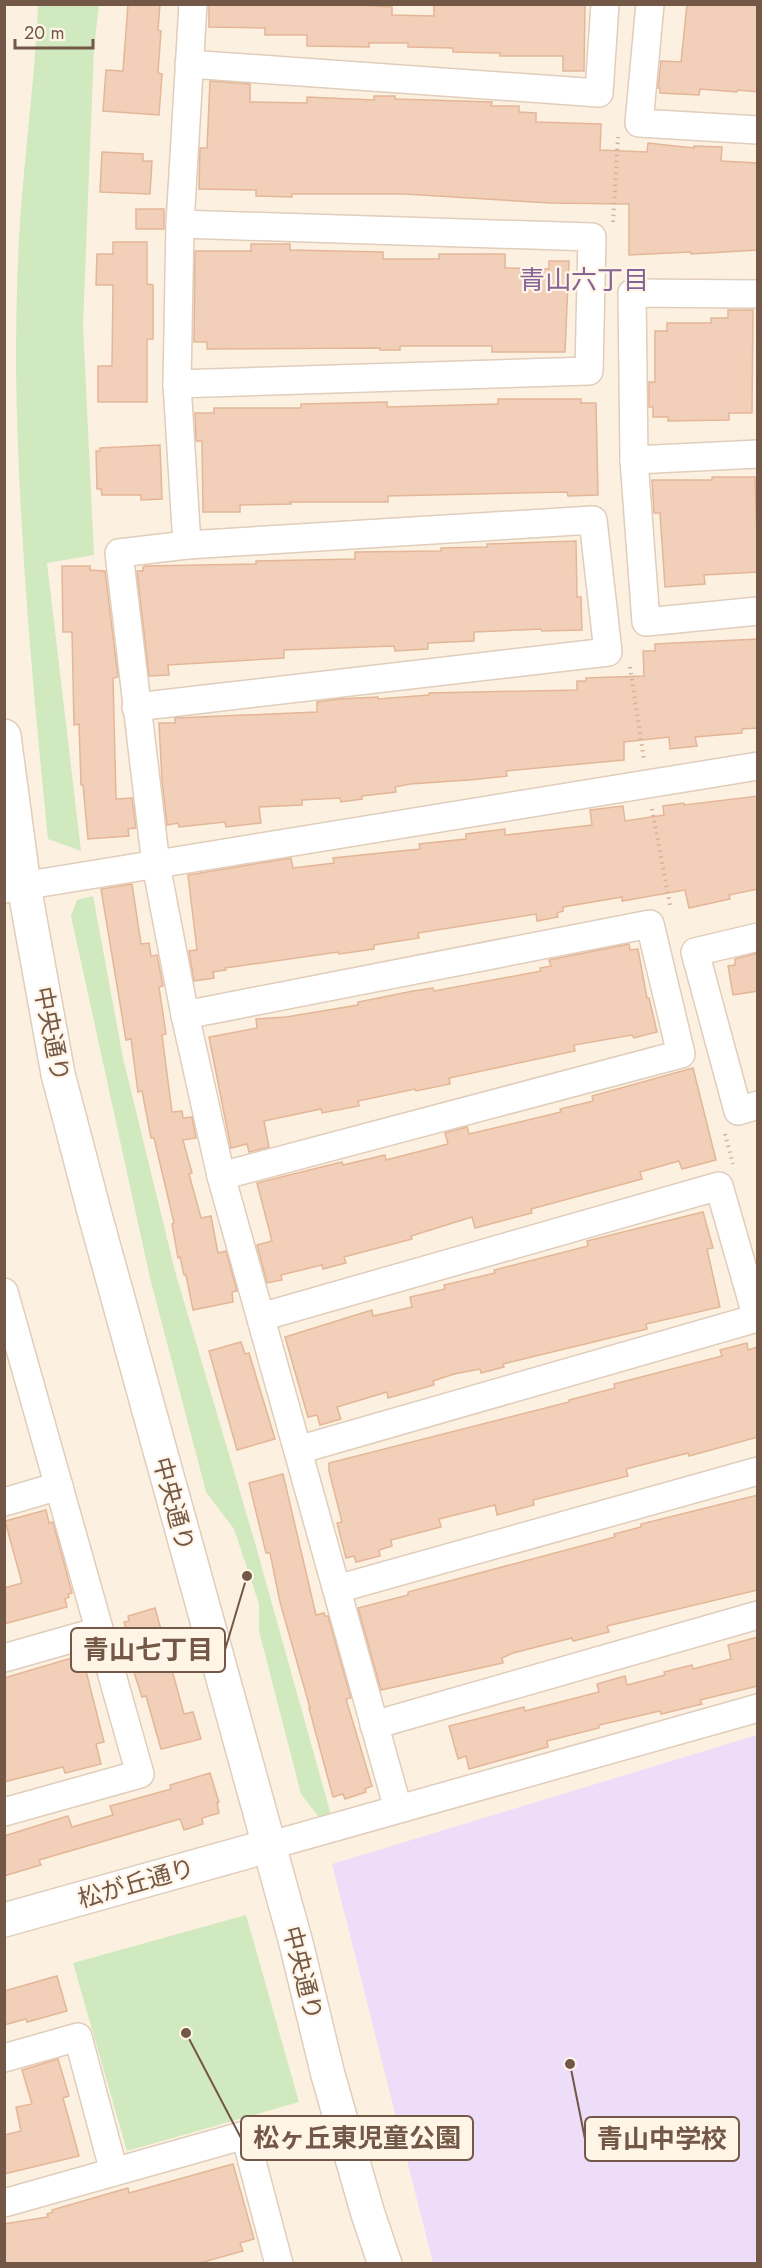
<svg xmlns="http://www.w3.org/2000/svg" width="762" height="2268" viewBox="0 0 762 2268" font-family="Jost,'Noto Sans JP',sans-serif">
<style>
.education{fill:#eeddf8}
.green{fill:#d0e9bf}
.building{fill:#f2cfb8;stroke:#e4b698;stroke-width:1.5}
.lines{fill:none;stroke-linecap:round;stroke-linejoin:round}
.minor-casing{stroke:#e0cdbc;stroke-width:30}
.tertiary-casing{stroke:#e0cdbc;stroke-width:36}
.path{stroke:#d6b29b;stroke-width:4;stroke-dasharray:1.5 4.5;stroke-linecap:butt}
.minor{stroke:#fff;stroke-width:27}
.tertiary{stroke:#fff;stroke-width:33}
.labels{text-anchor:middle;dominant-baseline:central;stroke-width:4.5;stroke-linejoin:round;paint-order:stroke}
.street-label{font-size:24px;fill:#735747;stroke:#fff5e6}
.neighbourhood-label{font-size:26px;fill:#856397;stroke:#fff5e6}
.leader{fill:none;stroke:#735747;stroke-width:2}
.callout-dot{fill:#735747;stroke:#fff5e6;stroke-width:2}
.callout{fill:#fff5e6;stroke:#735747;stroke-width:2}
.callout-label{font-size:26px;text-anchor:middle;font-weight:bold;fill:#735747}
</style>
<rect width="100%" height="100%" fill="#fcf1e0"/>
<path class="education" d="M757,1735V2263H433L332,1864Z"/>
<g class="green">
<path d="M38,5H99L94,48L83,325L94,555L47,563L81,851L48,839C32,682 18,525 16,367C16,319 17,270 20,222C25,149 35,77 38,5Z"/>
<path d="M93,896L123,1058L175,1271L253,1536L331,1815L318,1816L301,1794L259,1631V1604L234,1529L206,1492L150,1278L71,916L77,900Z"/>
<path d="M246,1915L299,2102L127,2151L73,1963Z"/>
</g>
<g class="building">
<path d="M128,4H160L158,30L161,31L158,73L162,74L159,115L103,111L106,70L123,71Z"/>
<path d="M209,4H341L392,7V15L434,16V4H585L584,71H563V56H500V53L453,52V48L408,47V43H369V47L307,46V35H265V28L209,27Z"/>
<path d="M687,4H758V92L738,90L737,92L700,89L699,95L660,93V88H658L661,61L681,62Z"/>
<path d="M210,81L250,84V102L307,103V97L374,100V96H395V99L492,102L491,106H519V112L536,113V122L601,124L600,150L647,152L648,143L694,148V146L722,147L721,161L758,163V250L691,254V252L629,255V204L550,203L405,194H292V197L256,196V190L199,189L200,148H207Z"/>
<path d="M102,152L143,154V161H152L150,194L100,192Z"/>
<rect x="136" y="209" width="28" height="20"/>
<path d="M113,242H147V284L153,285V339H147V402H98V366H112L113,285H96L97,254H113Z"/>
<path d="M251,244H290V250L383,252V259H439V254H505V268L549,269V261H569L565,352H492V346H400V350H380V348L207,349V342H194L195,251H251Z"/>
<path d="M728,310H753L752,413H729V420L668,421V417H653V407H649V382H655V331H667V323H711V318H728Z"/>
<path d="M498,399H581V403H596L598,495L568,496L567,492L388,496V502H290L291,504L240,505V512H203L202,441H196L195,413H214V408H301V404L387,402V407L498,404Z"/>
<path d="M160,445L162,499L141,500V495H102L101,489H97L96,451H100V448Z"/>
<path d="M712,477H755L758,572L704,575L705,584L665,587L660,513H654L652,480H712Z"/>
<path d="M576,541L577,597H581L582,630L542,631L541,629L474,632V641L428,643V649L395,651L394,646L284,650V658L168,665L169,675L149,676L137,571H143V567L145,566L256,564V561L355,559V552L441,551V548L487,547V544Z"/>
<path d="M62,566H90V570L105,571L118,677L113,678L116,799L132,798L136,828L128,829L129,836L88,839L83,785H81L79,724L74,725L72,632H63Z"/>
<path d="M758,639V728L742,729V733L695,737L697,746L670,749L669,737L624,742V760L506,771L507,776L469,780L410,784L395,787L396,792L362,796V799L341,802L340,798L302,800V805L259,807L261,823L226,827L225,822L179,827L178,823L167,825L162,780L159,723H175V718L317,712V702L339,699L378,697V699L429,695V693L577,690V681H586V678L644,676L643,651H655V644Z"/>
<path d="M758,796V889L729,895L730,899L689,908L685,890L622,901V897L563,907V911L557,913L558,917L537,921L536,914L418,933L419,938L374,945V949L339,954L338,952L225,968L226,970L213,972L214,978L194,981L189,951L197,950L188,875L291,858L293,868L334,863L333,858L420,849L419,844L466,839V834L505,829V835L592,825L590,810L623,806L625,821L664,815L663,806L684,803V805Z"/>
<path d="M132,884L141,944L149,943L151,956L157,955L163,986L159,987L166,1034L162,1035L172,1112L182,1111L183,1118L192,1117L196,1138L183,1140L192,1173L189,1174L201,1218L211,1216L218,1253L226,1251L237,1291L232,1292L233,1302L193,1310L186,1275H184L180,1257L178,1258L172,1224L174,1223L154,1138H151L142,1091L138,1092L131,1039L126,1040L101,889Z"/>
<path d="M629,944L630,950L638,949L647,998H649L657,1032L634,1038L632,1035L574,1045L575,1051L449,1078L450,1084L416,1091L415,1089L358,1101L359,1106L322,1113L321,1109L264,1121L269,1147L249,1152L247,1144L231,1148L209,1037L257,1028L256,1019L286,1017L358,1005V1002L413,991L433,988L434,991L541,971L540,968L551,966L549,960Z"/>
<path d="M758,953V991L733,995L728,966L735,965V959Z"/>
<path d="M693,1068L716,1160L682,1169L679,1161L640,1172L642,1179L531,1209L532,1213L475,1228L472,1217L411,1236L412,1239L344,1257L346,1263L323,1269L322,1265L281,1275L282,1280L267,1283L257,1245L272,1241L257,1183L342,1162L343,1165L385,1155L386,1160L448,1144L445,1133L467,1127L469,1134L561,1112L560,1109L593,1101L592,1096Z"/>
<path d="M703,1212L713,1248L707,1249L720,1307L646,1324L647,1329L503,1364L504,1367L481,1373L480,1369L454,1374L433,1381L434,1385L388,1398L387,1392L337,1407L341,1419L320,1425L317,1415L308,1417L285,1337L372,1310L373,1316L412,1307L410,1297L445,1289L444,1285L495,1273L494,1270L588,1246L587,1241Z"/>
<path d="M241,1342L245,1354L249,1353L275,1439L237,1450L209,1351Z"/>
<path d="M747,1343L748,1350L758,1347V1437L689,1456L688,1453L626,1469L628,1476L533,1500L534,1505L497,1515L495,1505L439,1519L441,1527L391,1540L392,1546L379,1550L380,1556L356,1562L354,1556L346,1558L337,1523L342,1522L329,1471V1463L569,1402V1400L615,1388L614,1384L722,1356L720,1350Z"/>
<path d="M283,1474L316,1615L324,1613L325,1616H328L351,1698L346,1699L372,1786L365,1789L366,1792L345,1799L343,1794L333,1797L309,1708H310L280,1602L270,1553H266L249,1483Z"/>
<path d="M758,1495V1590L607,1626L609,1632L573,1641L572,1638L513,1653L502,1658L503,1663L381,1690L358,1608L408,1595V1592L615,1537L614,1534L641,1527V1524Z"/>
<path d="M46,1510L49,1523L53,1522L72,1593L68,1594L69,1597L65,1599L67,1607L4,1624V1588L22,1583L5,1521Z"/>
<path d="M155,1608L184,1714L193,1712L201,1739L161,1749L146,1696L142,1697L129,1657L134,1656L124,1622L129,1621L128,1616Z"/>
<path d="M758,1637V1686L700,1700L702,1704L661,1714L660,1711L599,1725V1728L547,1741L548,1747L469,1769L466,1756L458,1759L449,1726L524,1707L525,1711L599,1692L597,1684L625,1676L627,1685L665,1675L664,1672L692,1665L693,1669L731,1659L728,1645Z"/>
<path d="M82,1655L104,1742L96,1744L101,1764L65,1773L63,1767L4,1782V1678Z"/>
<path d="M210,1773L219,1802L217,1803L219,1813L202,1818L203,1824L184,1830L180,1819L39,1860L41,1865L4,1876V1836L68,1816L72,1827L113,1815L110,1806L171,1789L170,1785Z"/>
<path d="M57,1976L67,2011L27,2022L26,2019L4,2025V1991Z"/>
<path d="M58,2059L69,2096L63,2098L79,2156L4,2174V2135L21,2131L16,2107L32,2104L22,2070Z"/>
<path d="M233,2164L254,2239L240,2243L243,2251L196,2264H4V2224L48,2217L47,2214L53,2212L52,2210L128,2188L129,2193Z"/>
</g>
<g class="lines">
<g class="minor-casing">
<g id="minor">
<path d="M193,4L180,224L177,384L187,545L119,553L156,865L185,1015L221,1176L398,1809"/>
<path d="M650,4L639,123L758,130"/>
<path d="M189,64L599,93L605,4"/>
<path d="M758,294L632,293L634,460L646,622L758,611"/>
<path d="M177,384L589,371L592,237L180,224"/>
<path d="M634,460L758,454"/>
<path d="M136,707L608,652L593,520L187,545"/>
<path d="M4,889L758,766"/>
<path d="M758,937L695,952L738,1111L758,1105"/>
<path d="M185,1015L650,924L681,1054L221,1176"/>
<path d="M4,1292L140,1774L4,1812"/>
<path d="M261,1317L719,1186L757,1318L298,1450"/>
<path d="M4,1502L59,1486"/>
<path d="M337,1589L758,1471"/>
<path d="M4,1658L99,1631"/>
<path d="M374,1725L758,1615"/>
<path d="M268,1846L758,1708"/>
<path d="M4,2058L78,2037L114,2172"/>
<path d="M4,2203L245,2135L279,2264"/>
</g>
</g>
<g class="tertiary-casing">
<g id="tertiary">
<path d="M4,736L24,886L58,1074L95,1215L296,1943L328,2075L368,2214L385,2264"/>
<path d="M4,1920L268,1846"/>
</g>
</g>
<g class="path">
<path d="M613,222L618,137"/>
<path d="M630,667L644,760"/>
<path d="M652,809L670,905"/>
<path d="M725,1134L733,1164"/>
</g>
<use href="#minor" class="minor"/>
<use href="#tertiary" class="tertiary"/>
</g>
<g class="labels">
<g class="street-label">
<text transform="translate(52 1034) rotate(79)">中央通り</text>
<text transform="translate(174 1504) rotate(75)">中央通り</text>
<text transform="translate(136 1883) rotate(-16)">松が丘通り</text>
<text transform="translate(303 1973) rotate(76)">中央通り</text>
</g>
<g class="neighbourhood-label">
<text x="584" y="280">青山六丁目</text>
</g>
</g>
<path class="leader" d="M247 1576L225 1650M186 2033L241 2138M570 2064L585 2139"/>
<g class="callout-dot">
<circle cx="247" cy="1576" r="6"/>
<circle cx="186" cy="2033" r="6"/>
<circle cx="570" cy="2064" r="6"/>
</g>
<g class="callout">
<rect x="71" y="1628" width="154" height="44" rx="6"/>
<rect x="241" y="2116" width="232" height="44" rx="6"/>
<rect x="585" y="2117" width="154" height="44" rx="6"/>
</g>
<g class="callout-label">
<text x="148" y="1659">青山七丁目</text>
<text x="357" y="2147">松ヶ丘東児童公園</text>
<text x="662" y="2148">青山中学校</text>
</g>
<rect width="762" height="2268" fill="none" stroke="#735747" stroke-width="12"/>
<path d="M15 39v9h78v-9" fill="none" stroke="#735747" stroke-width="3"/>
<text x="24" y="39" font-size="18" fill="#735747" stroke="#fff5e6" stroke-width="4.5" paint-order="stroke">20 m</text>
</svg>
